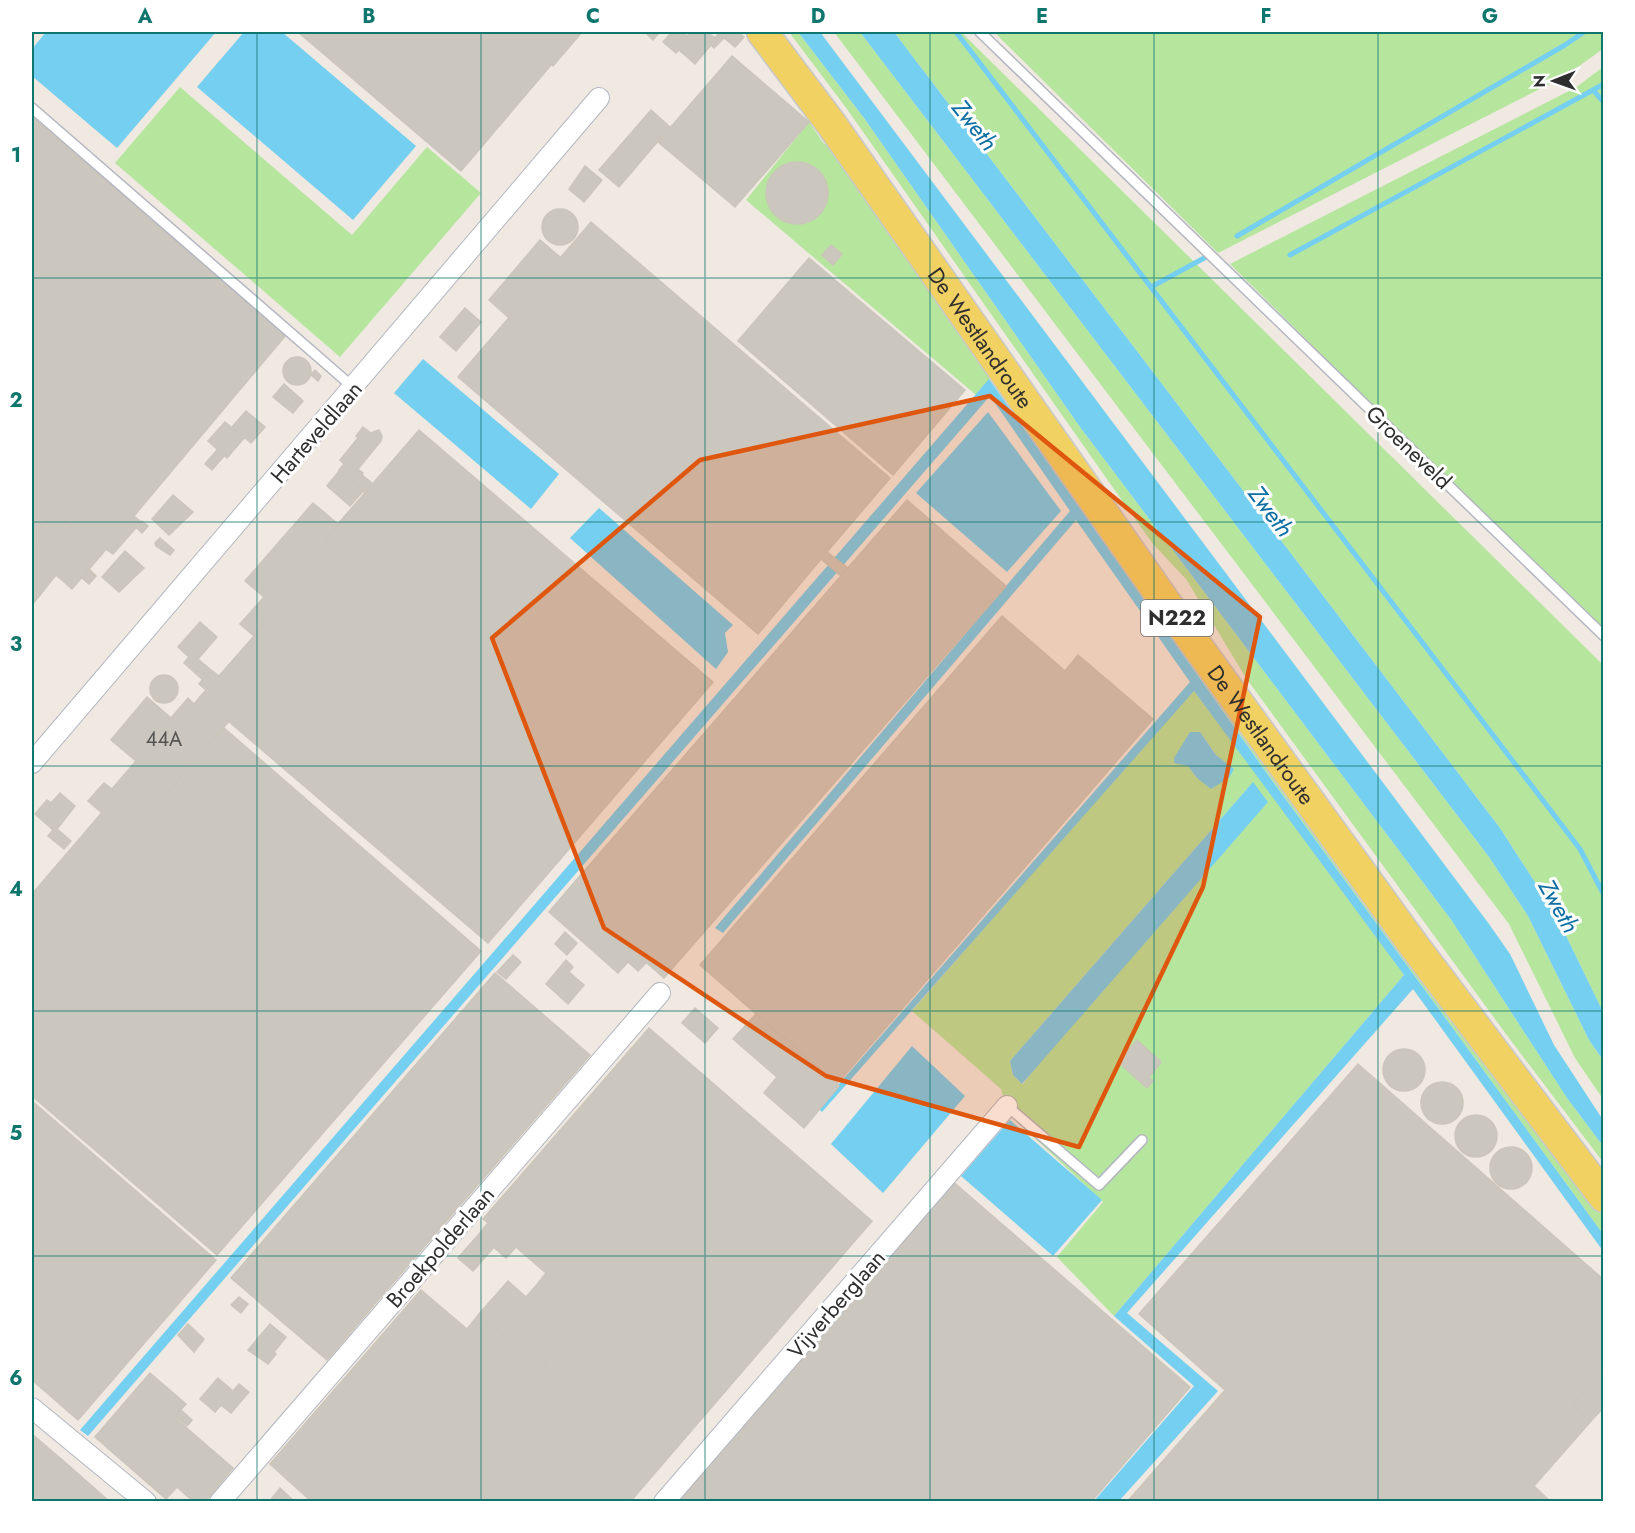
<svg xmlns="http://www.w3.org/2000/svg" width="1635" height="1533" viewBox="0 0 1635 1533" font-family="Jost,sans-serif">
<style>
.green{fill:#b6e59e;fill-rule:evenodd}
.water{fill:#75cff0}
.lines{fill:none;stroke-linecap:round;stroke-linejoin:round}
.stream{stroke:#75cff0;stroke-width:5}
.building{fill:#cbc7bf;stroke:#cbc5ba;stroke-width:1.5}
.service-casing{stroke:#b4b7c1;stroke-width:12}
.minor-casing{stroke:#b4b7c1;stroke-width:22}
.primary-casing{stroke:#c9c9c9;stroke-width:33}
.service{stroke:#fff;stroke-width:9}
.minor{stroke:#fff;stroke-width:20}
.primary{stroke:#f2d163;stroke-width:30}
.marked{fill:#df570e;fill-opacity:0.2;stroke:#df570e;stroke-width:4.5;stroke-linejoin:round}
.grid{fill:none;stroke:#0f766e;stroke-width:1.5;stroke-opacity:0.55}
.labels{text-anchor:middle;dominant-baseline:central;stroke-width:6;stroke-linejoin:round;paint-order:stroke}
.number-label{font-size:20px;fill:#555452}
.shield{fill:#fff;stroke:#6d6d6d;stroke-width:1.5}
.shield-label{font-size:21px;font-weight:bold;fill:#2e2e2e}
.street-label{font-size:22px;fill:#2e2e2e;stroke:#fff}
.water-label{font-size:24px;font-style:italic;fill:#0d6fa3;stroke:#fff}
.neatline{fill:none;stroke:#0f766e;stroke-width:2}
.grid-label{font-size:20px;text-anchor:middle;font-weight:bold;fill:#0f766e}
</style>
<rect width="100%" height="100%" fill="#efe9e1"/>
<g class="green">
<path d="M789,32H798L864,118L1080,427L1452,921L1567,1098L1603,1146V1162L1506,1034L1246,678L1186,579L1153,544L1128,509L847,109Z"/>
<path d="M834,32H860L1489,857L1528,916L1589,1040L1603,1060V1099L1575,1058L1509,924Z"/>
<path d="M894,32H961L1603,665V1012L1556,915L1500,828Z"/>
<path d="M994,32H1603L1604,48L1567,75L1218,253Z"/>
<path d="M1603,67V633L1230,264L1575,88Z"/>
<path d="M180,87L352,235L427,147L481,193L340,357L115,163Z"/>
<path d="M809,122L824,144L832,140L1603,1210V1234L1268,775L990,379L976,395L746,200Z"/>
<path d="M1194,691L1344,888L1404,975L1114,1316L1057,1257L1103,1202L1008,1113L1001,1089L912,1011L1144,744ZM1200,732L1216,755L1230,767L1229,778L1215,785L1197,778L1188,766ZM1253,782L1023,1084H1022L1013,1075L1010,1061Z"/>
</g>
<g class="water">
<path d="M46,32H216L117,148L32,76V49Z"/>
<path d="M244,32H282L416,146L353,220L197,87Z"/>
<path d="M798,32H820L1489,924L1510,954L1554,1045L1603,1120V1146L1567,1098L1452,921L1080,427L864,118Z"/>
<path d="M860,32H894L1500,828L1556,915L1603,1012V1060L1589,1040L1528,916L1489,857Z"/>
<path d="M423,359L559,474L531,509L394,393Z"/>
<path d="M989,379L1268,775L1603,1234V1251L1413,989L1127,1313L1218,1391L1119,1501H1094L1194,1386L1114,1316L1404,975L1194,691L822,1112L818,1108L1190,682L1076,520L723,933L715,928L1070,511L990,396L88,1436L80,1430Z"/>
<path d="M988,412L1061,511L1007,572L916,493Z"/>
<path d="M599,508L733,625L725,633L728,652L716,669L570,538Z"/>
<path d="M1190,732H1200L1216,755L1234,769L1229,778L1211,789L1197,778L1188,766L1174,763V758Z"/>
<path d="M1253,782L1268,802L1022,1084L1013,1075L1010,1061Z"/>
<path d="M912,1046L965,1096L883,1193L831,1144Z"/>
<path d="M1010,1120L1102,1200L1053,1256L961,1176Z"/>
</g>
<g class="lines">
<g class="stream">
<path d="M956,32L1580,849L1604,895"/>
<path d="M1594,91L1604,103"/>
<path d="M1237,236L1565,45L1584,32"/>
<path d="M1290,255L1604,84"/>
<path d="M1151,287L1206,257"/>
</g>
</g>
<g class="building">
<path d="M298,32H547L532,49L551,65L461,171Z"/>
<path d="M547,32H582L553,66L532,49Z"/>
<path d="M649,32H660L653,40L647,34Z"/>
<path d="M672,32H682L687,36L691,32H707L715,38L719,33L716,32H738L744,37L735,47L724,38L714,48L711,45L695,64L679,50L676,53L663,42Z"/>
<path d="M732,56L809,122L735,207L658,142Z"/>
<path d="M651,110L670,127L619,187L599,170Z"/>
<path d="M32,117L286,335L102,554L54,512L32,538Z"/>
<circle cx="797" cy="193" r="31"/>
<path d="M585,166L602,180L584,202L569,189Z"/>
<circle cx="560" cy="227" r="18"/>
<path d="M591,222L890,478L827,552L848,568L841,576L821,559L758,634L458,377Z"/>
<path d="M540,240L561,258L509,318L489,300Z"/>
<path d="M831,245L842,254L833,265L822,255Z"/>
<path d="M809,258L965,390L893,475L738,341Z"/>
<path d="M465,308L481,322L456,351L440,337Z"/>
<circle cx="297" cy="371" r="14"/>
<path d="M315,370L321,376L318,381L311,375Z"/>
<path d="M284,384L300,398L289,410L273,397Z"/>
<path d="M300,398L303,401L293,413L289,410Z"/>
<path d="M246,411L265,427L251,443L232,427Z"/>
<path d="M225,422L244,438L227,458L208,441Z"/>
<path d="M363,427L371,433L379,430L382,436L381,441L358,469L363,473L354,483L339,470L344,464L340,460L358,438L356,436Z"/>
<path d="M419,430L713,682L488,943L200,697L206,690L199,684L211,670L219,676L254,636L338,524Z"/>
<path d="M217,450L224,456L212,470L205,464Z"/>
<path d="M339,471L363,491L350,506L327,486Z"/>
<path d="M361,474L373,484L365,493L354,483Z"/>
<path d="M173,495L193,512L169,535L152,519Z"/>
<path d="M907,500L1006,586L664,978L566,892Z"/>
<path d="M313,503L338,524L254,636L240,624L264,597L245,581Z"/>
<path d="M54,512L102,554L72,589L56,575L32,605V538Z"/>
<path d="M134,516L141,522L113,554L106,549Z"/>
<path d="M142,521L148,526L142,533L136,527Z"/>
<path d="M160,538L174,550L170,555L156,546L155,543Z"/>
<path d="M125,551L144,568L119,592L102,577Z"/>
<path d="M89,569L96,576L89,584L82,578Z"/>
<path d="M1002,616L1065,671L1078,655L1153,719L837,1084L700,965Z"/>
<path d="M200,622L217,637L198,659L211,670L203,680L184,663L189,657L178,647Z"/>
<circle cx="164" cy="689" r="14"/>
<path d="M147,697L171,718L188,698L194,704L200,697L230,720L146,817L117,795L102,813L88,801L104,783L112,789L136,761L111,740Z"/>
<path d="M224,728L481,951L217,1255L32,1096V894L117,795L146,817Z"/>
<path d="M60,793L75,806L57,829L71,841L64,849L48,836L53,830L35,814L47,800L51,803Z"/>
<path d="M566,892L646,963L638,971L628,962L618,973L549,912Z"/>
<path d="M565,932L577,943L567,955L555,944Z"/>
<path d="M513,955L521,962L506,979L497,972Z"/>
<path d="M566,960L573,967L569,972L584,985L568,1004L546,984Z"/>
<path d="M495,973L590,1055L373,1306L360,1295L314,1349L231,1278Z"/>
<path d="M695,1008L718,1028L705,1043L682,1023Z"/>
<path d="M756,1014L839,1086L804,1128L764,1093L777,1077L733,1039Z"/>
<path d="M649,1028L872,1221L630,1502H312L270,1464L421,1290L467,1329L479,1314L542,1368L583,1320L539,1282L546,1273L516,1247L506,1258L479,1234L488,1223L483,1219Z"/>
<path d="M1137,1040L1161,1062L1149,1077L1153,1081L1147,1088L1118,1062Z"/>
<circle cx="1404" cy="1070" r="21"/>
<path d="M1358,1064L1604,1280V1370L1572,1405L1591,1421L1534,1486L1551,1502H1127L1225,1390L1139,1314Z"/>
<circle cx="1442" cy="1103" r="21"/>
<path d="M32,1101L216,1260L78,1420L32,1380Z"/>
<circle cx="1476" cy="1136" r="21"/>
<circle cx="1511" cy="1168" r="21"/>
<path d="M951,1180L1190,1387L1091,1502H673Z"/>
<path d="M479,1234L494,1247L473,1271L458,1258Z"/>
<path d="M508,1281L526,1297L539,1282L583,1320L542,1368L479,1314Z"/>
<path d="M360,1295L373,1306L327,1360L314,1349Z"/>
<path d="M239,1297L248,1304L241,1313L231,1305Z"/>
<path d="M188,1324L204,1339L194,1352L178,1335Z"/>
<path d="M270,1324L286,1337L274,1352L276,1354L268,1364L248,1350Z"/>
<path d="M1604,1370V1407L1591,1421L1572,1405Z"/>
<path d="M150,1373L186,1404L174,1417L233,1468L205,1502H194L177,1487L166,1499L95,1437Z"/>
<path d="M218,1378L233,1391L239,1384L249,1392L231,1413L221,1405L215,1412L200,1399Z"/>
<path d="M181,1410L192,1420L187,1426L175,1416Z"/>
<path d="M32,1434L67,1464L110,1502H32Z"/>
<path d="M280,1488L295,1502H269Z"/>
</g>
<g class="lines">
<g class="service-casing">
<g id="service">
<path d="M980,32L1604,636"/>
<path d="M32,108L354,388"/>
<path d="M1007,1106L1099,1185L1142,1140"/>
</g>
</g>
<g class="minor-casing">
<g id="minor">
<path d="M32,763L599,98"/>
<path d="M32,1408L146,1502"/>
<path d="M220,1502L660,993"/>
<path d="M664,1502L1007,1106"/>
</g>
</g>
<g class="primary-casing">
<g id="primary">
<path id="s1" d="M762,32L832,125L1166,603L1412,943L1604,1197"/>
</g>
</g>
<use href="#service" class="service"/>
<use href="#minor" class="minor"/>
<use href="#primary" class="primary"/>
</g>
<path class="marked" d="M990,396L1260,617L1203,887L1079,1147L826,1076L604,928L492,638L700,460Z"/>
<path class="grid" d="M257,32V1502M481,32V1502M705,32V1502M930,32V1502M1154,32V1502M1378,32V1502M32,278H1604M32,522H1604M32,766H1604M32,1011H1604M32,1256H1604"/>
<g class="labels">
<g class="number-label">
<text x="164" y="739">44A</text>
</g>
<rect class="shield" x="1141" y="600" width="72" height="36" rx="4.5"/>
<g class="shield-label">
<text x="1177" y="618">N222</text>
</g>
<g class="street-label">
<text stroke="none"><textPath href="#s1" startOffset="376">De Westlandroute</textPath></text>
<text transform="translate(316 432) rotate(-49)">Harteveldlaan</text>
<text transform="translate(1409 447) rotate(44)">Groeneveld</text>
<text stroke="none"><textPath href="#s1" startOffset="862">De Westlandroute</textPath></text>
<text transform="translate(440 1247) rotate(-49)">Broekpolderlaan</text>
<text transform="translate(836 1304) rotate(-49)">Vijverberglaan</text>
</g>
<g class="water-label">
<text transform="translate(975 125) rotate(52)">Zweth</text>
<text transform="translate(1271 511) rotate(53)">Zweth</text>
<text transform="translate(1559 906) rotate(61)">Zweth</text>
</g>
</g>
<rect width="1635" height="1533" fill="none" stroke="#ffffff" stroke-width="66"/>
<g transform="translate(1554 81) rotate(269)" stroke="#ffffff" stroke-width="4.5" paint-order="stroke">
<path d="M0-4.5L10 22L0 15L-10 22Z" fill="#2e2e2e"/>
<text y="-9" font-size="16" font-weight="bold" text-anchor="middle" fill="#2e2e2e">N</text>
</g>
<rect x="33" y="33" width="1569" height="1467" class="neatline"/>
<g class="grid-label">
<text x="145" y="23">A</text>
<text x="369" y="23">B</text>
<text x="593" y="23">C</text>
<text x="818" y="23">D</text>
<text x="1042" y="23">E</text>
<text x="1266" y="23">F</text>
<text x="1490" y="23">G</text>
<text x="16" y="162">1</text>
<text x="16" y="407">2</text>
<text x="16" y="651">3</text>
<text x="16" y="896">4</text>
<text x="16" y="1140">5</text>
<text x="16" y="1385">6</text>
</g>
</svg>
